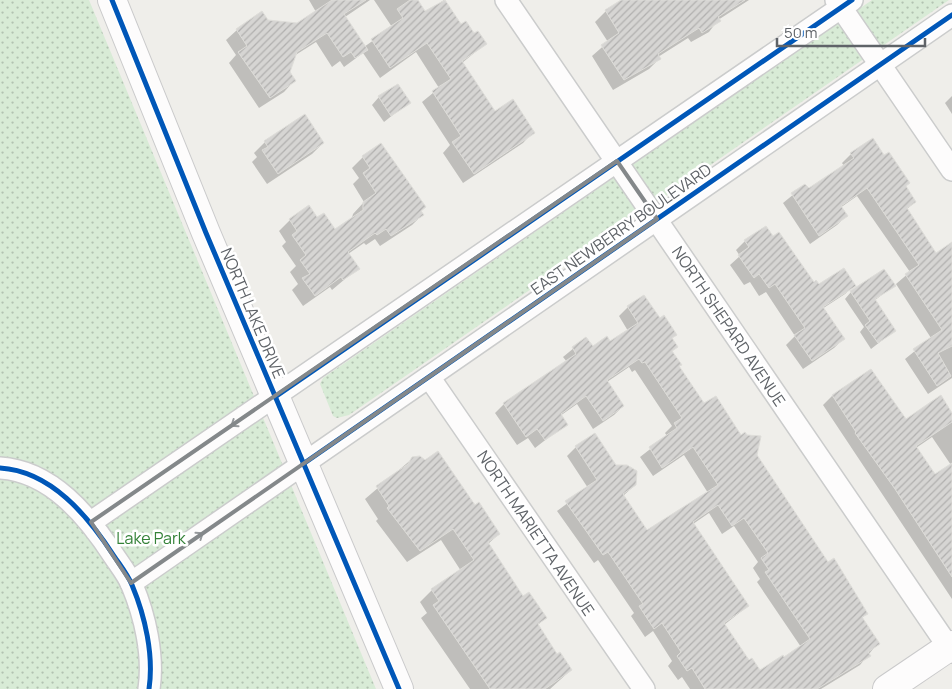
<svg xmlns="http://www.w3.org/2000/svg" width="952" height="689" viewBox="0 0 952 689" font-family="Manrope,sans-serif">
<style>
.park{fill:url(#park-dots)}
.shadow{fill:#0003;fill-rule:evenodd}
.building{fill:url(#building-hatch);stroke:#deddd9;fill-rule:evenodd}
.lines{fill:none;stroke-linecap:round;stroke-linejoin:round}
.street-casing{stroke:#cbcccc;stroke-width:24}
.secondary-casing{stroke:#cacacb;stroke-width:30}
.street{stroke:#fdfcfc;stroke-width:21}
.secondary{stroke:#fdfcfc;stroke-width:28}
.cycleway-casing{stroke:#fff;stroke-width:8}
.cycleway{stroke:#0057b8;stroke-width:5}
.oneway{stroke:#96999c}
.marked{fill:none;stroke:#84888a;stroke-width:4;stroke-linejoin:round}
.labels{text-anchor:middle;dominant-baseline:central;stroke-width:5;stroke-linejoin:round;paint-order:stroke}
.street-label{font-size:16px;fill:#5f6368;stroke:#fff}
.park-label{font-size:16px;fill:#348238;stroke:#fff}
</style>
<defs>
<pattern id="park-dots" width="8" height="8" patternUnits="userSpaceOnUse" patternTransform="scale(1.25)"><rect width="8" height="8" fill="#d8ebd6"/><path d="M2 2h.1M6 6h.1" fill="none" stroke="#b2c2b1" stroke-width="1.8" stroke-linecap="round"/></pattern>
<pattern id="building-hatch" width="6" height="6" patternUnits="userSpaceOnUse" patternTransform="scale(1.25)"><rect width="6" height="6" fill="#d6d5d3"/><path d="M-1 1l2-2M0 6l6-6M5 7l2-2" fill="none" stroke="#b1b0af"/></pattern>
</defs>
<rect width="100%" height="100%" fill="#efeeea"/>
<g class="park">
<path d="M0,0H89L376,689H0Z"/>
<path d="M872,0H949L349,415L337,418L333,416L320,384L323,378Z"/>
</g>
<g class="shadow">
<path d="M309,0H370L345,17L364,47L392,27L374,0H416L425,13L444,0L461,26L485,44L462,63L495,113L533,132L523,143L463,183L443,153L450,145L422,102L439,88L416,52L380,78L363,53L344,67L340,61L332,67L316,42L294,56L288,72L294,81L284,92L259,108L229,63L236,55L226,40L237,30L262,13L267,21L297,24L316,12Z"/>
<path d="M623,0H749L718,20L709,32L691,42L688,38L658,57L659,59L649,69L613,90L592,56L608,42L595,22L606,11Z"/>
<path d="M952,96V114L945,103Z"/>
<path d="M379,97L409,102L384,122L372,105Z"/>
<path d="M265,142L323,143L312,154L267,184L252,162L257,157L254,153Z"/>
<path d="M851,154L905,186L915,202L906,210L936,255L952,245V378L928,394L905,359L931,338L896,284L910,272L857,196L840,208L846,216L837,225L810,244L783,203L805,185L808,190L844,166L842,163Z"/>
<path d="M363,157L425,207L420,212L422,215L412,225L380,246L375,239L366,245L364,243L348,254L358,268L332,290L330,287L303,306L292,290L298,284L290,272L296,266L282,246L286,242L279,231L290,220L317,219L334,231L352,218L353,214L364,202L353,184L359,178L352,168Z"/>
<path d="M773,238L813,283L819,286L854,285L845,294L822,309L843,339L834,348L803,369L786,345L795,336L766,292L759,296L750,282L744,285L730,265L740,256L736,250L745,241Z"/>
<path d="M894,285L874,301L894,331L871,349L860,332L864,327L845,299L851,292Z"/>
<path d="M628,307L671,338L677,346L671,352L678,367L704,405L741,436L828,563L867,613L862,618L878,643L860,665L821,689H690L682,677L678,680L668,666L672,661L653,631L645,637L631,616L634,613L598,560L594,563L557,511L588,488L567,456L576,447L616,466L635,485L623,496L646,531L708,493L684,455L653,476L640,457L667,436L665,433L672,426L635,370L632,372L629,367L607,382L623,406L614,415L593,429L577,404L560,416L566,424L535,448L528,438L517,445L495,413L504,404L567,362L563,357L586,338L592,348L610,343L628,331L619,316ZM709,513L722,534L734,526L758,562L753,568L760,579L757,582L801,647L784,659L759,671L748,662L724,625L748,606L693,524Z"/>
<path d="M870,371L906,421L952,414V599L823,405L832,396ZM932,437L951,465L934,476L916,448Z"/>
<path d="M413,458L475,506L499,534L488,544L523,597L545,618L537,626L557,656L571,670L550,689H470L421,618L427,613L420,602L432,590L461,571L441,540L407,562L376,521L378,519L365,499Z"/>
</g>
<g class="building">
<path d="M332,0H366L344,14L368,50L355,58L351,52L343,57L327,33L297,52L290,72L296,81L270,98L238,52L247,46L236,29L262,11L268,20L297,23Z"/>
<path d="M410,0H418L425,11L445,0L461,24L466,21L474,33L478,31L487,44L462,61L495,111L513,99L535,133L474,174L452,142L461,136L432,91L451,79L427,43L390,68L371,39L403,18L397,9Z"/>
<path d="M621,0H745L718,17L721,21L702,33L699,28L658,54L661,59L624,80L601,45L619,33L605,10Z"/>
<path d="M398,84L411,103L391,116L378,96Z"/>
<path d="M305,114L324,143L278,174L262,150L268,147L264,141Z"/>
<path d="M873,138L884,155L889,152L910,183L906,186L916,202L907,208L936,253L952,242V346L938,353L951,376L937,386L913,349L942,330L905,274L919,265L867,188L841,206L848,216L819,236L791,193L805,184L809,188L854,158L850,153Z"/>
<path d="M381,143L426,207L421,211L424,215L391,236L386,229L377,235L375,233L348,252L360,269L343,280L341,277L315,296L302,278L310,274L300,260L306,255L292,235L297,231L289,219L309,205L317,217L324,213L335,229L363,210V202L376,193L363,173L370,168L362,156Z"/>
<path d="M766,226L773,236L779,232L814,282L816,280L819,284L844,268L856,286L823,307L845,339L812,361L794,335L805,328L775,284L769,288L759,274L754,278L738,255L749,247L744,240Z"/>
<path d="M884,269L896,286L875,299L896,331L878,343L865,325L870,321L850,291Z"/>
<path d="M644,295L660,318L664,315L677,335L672,338L678,347L672,351L682,365L679,366L704,403L716,396L741,435L745,432L747,435L761,436L757,455L828,562L834,558L868,614L862,617L880,644L868,652L871,656L817,689H705L692,668L687,671L677,656L681,652L662,623L654,629L639,606L643,604L608,552L603,555L565,501L597,480L575,446L595,433L616,465H627L637,471L636,485L623,494L647,530L718,485L693,447L662,468L649,447L677,428L674,423L682,418L645,362L642,363L639,359L607,380L624,406L603,421L586,396L561,414L568,425L545,440L537,429L526,437L503,403L576,354L572,347L586,337L593,346L607,336L610,341L638,323L627,306ZM718,505L732,526L744,518L768,553L761,558L769,570L765,572L810,639L784,657L783,655L760,670L752,658L749,660L724,623L749,606L693,522Z"/>
<path d="M871,369L906,419L941,395L952,413V422L916,446L935,474L952,463V577L895,489L855,433L856,432L832,395Z"/>
<path d="M438,451L475,505L479,502L500,534L488,542L523,596L529,592L547,618L538,624L557,654L560,652L572,670L545,689H490L433,605L439,601L431,589L474,560L453,529L420,551L387,508L389,506L376,486L408,464L412,457L420,456L425,460Z"/>
</g>
<g class="lines">
<g class="street-casing">
<g id="street">
<path d="M506,0L952,652"/>
<path d="M836,0L952,170"/>
<path d="M429,377L644,689"/>
<path d="M0,468C51,471 88,516 114,556C120,565 128,575 132,585C145,616 154,655 149,689"/>
<path d="M91,522L852,0"/>
<path d="M131,583L952,15"/>
</g>
</g>
<g class="secondary-casing">
<g id="secondary">
<path d="M112,0L206,233L399,689"/>
<path d="M887,689L952,645"/>
</g>
</g>
<use href="#street" class="street"/>
<use href="#secondary" class="secondary"/>
<g class="cycleway-casing">
<g id="cycleway">
<path d="M112,0L206,233L399,689"/>
<path d="M275,397L852,0"/>
<path d="M303,464L952,15"/>
<path d="M0,468C51,471 88,516 114,556C120,565 128,575 132,585C145,616 154,655 149,689"/>
</g>
</g>
<use href="#cycleway" class="cycleway"/>
</g>
<defs><path id="oneway-chevron" d="M-2-3.5L2.5 0L-2 3.5" fill="none" stroke-width="1.6" stroke-linecap="round" stroke-linejoin="round" transform="scale(1.25)"/></defs>
<g class="oneway">
<use href="#oneway-chevron" transform="translate(234 424) rotate(146)"/>
<use href="#oneway-chevron" transform="translate(200 535) rotate(-35)"/>
</g>
<path class="marked" d="M617,161L657,219L131,583L91,522Z"/>
<g class="labels">
<g class="street-label">
<text transform="translate(621 229) rotate(-35)">EAST NEWBERRY BOULEVARD</text>
<text transform="translate(253 313) rotate(67)">NORTH LAKE DRIVE</text>
<text transform="translate(729 326) rotate(56)">NORTH SHEPARD AVENUE</text>
<text transform="translate(536 533) rotate(56)">NORTH MARIETTA AVENUE</text>
</g>
<g class="park-label">
<text x="151" y="538">Lake Park</text>
</g>
</g>
<path d="M777 38v8h148v-8" fill="none" stroke="#5f6368" stroke-width="2.5"/>
<text x="784" y="38" font-size="15" fill="#5f6368" stroke="#ffffff" stroke-width="4" paint-order="stroke">50 m</text>
</svg>
